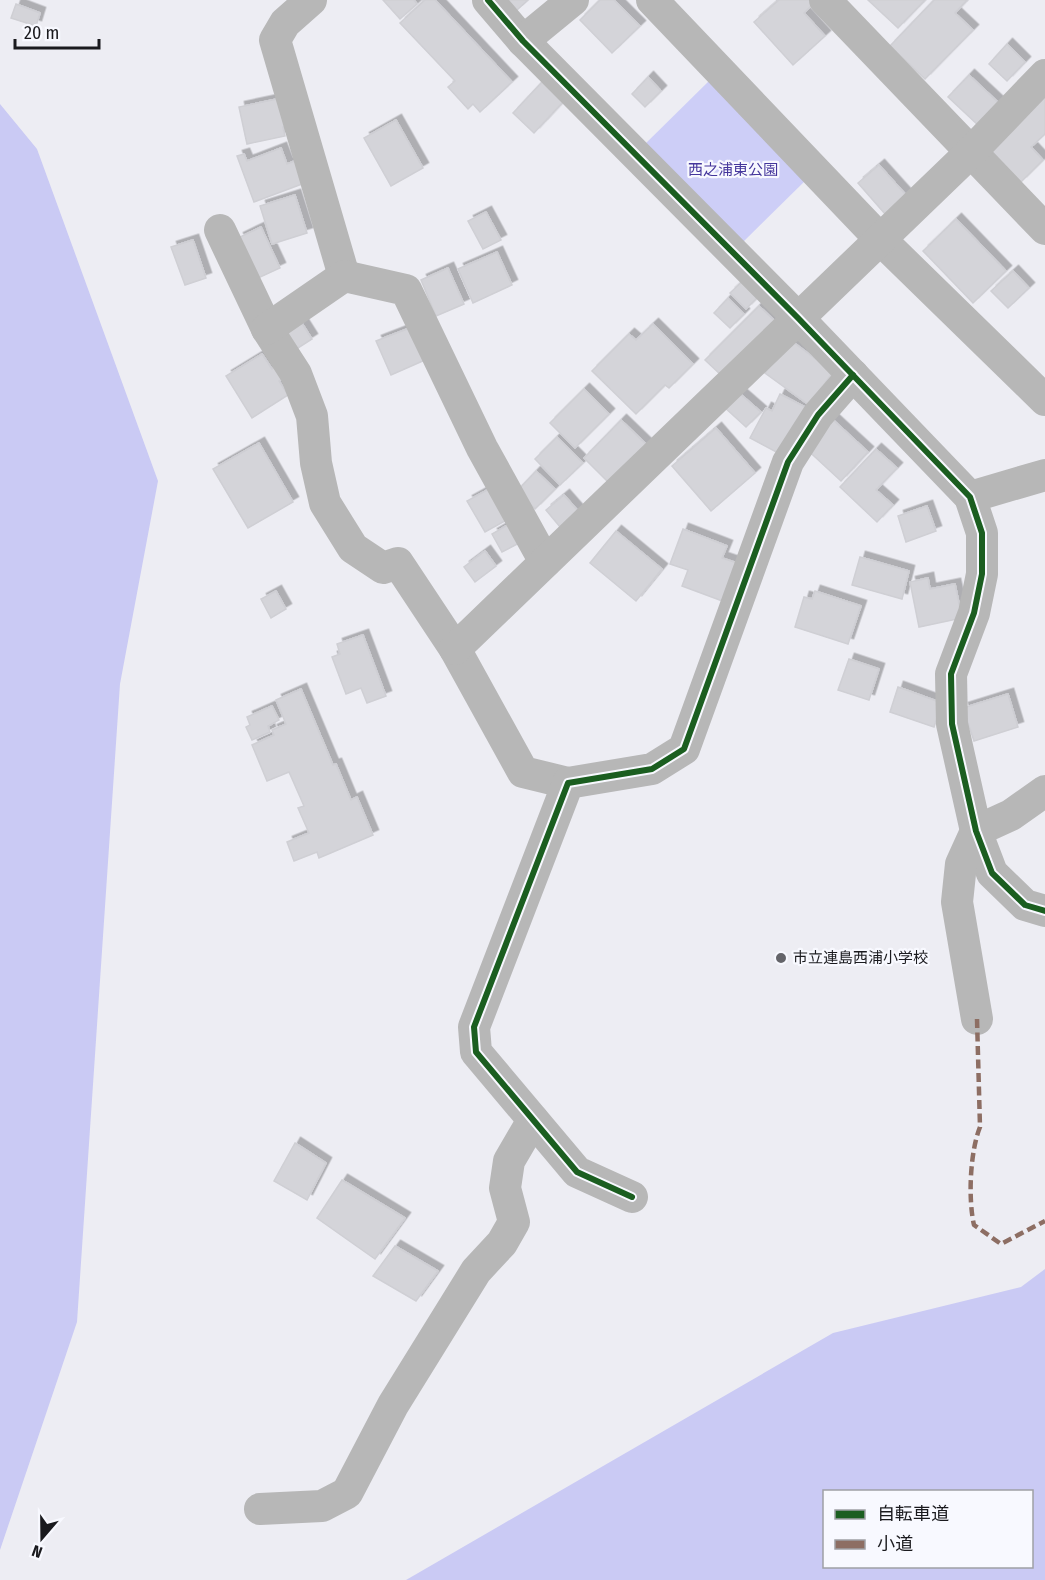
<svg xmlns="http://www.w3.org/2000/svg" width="1045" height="1580" viewBox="0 0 1045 1580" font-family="'Fira Sans Condensed','Noto Sans JP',sans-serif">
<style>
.green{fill:#cdcef7}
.forest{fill:#cacaf4;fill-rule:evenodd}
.building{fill:#d4d4d9;stroke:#cfcfd4;stroke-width:1.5;filter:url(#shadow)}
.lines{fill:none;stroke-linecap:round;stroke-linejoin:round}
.minor{stroke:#b7b7b7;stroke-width:32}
.quiet{stroke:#8d6e63;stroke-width:4.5;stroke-dasharray:9 4.5;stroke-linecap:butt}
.cycleway-casing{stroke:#f8f9ff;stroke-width:10}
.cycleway{stroke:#1b5e20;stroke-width:6}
.poi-dot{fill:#646469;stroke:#f8f9ff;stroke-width:2}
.labels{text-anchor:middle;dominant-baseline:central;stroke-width:4.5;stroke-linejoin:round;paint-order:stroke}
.park-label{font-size:15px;fill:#45379c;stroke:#f8f9ff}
.poi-label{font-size:15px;fill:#1a1a1e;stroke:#f8f9ff;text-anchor:start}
</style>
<defs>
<filter id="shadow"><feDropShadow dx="5.5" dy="-5.5" stdDeviation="0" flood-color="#0004"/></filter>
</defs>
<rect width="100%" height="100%" fill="#ededf3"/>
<path class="green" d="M711,79L808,178L739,246L642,147Z"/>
<g class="forest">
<path d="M0,104L37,149L158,481L120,684L77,1322L0,1550Z"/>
<path d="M1045,1269V1580H406L833,1333L1021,1287ZM824,1492H1032V1566H824Z"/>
</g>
<g class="building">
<path d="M383,0H414L417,4L400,19Z"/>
<path d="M425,0H435L512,82L480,112L473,104L468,109L448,87L455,81L400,23Z"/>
<path d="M508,0H528L517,10Z"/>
<path d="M600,0H614L640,26L612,53L580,20Z"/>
<path d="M779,0H809L813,4L804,13L825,36L793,65L754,22Z"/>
<path d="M868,0H925L898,28Z"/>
<path d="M934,0H967L955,13L973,30L925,79L890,46Z"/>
<path d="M16,4L40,13L36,26L11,18Z"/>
<path d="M1007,44L1025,62L1007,81L989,64Z"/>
<path d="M969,75L1001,105L980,127L948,97Z"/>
<path d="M648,77L661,91L645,107L632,94Z"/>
<path d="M542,82L563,102L534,133L513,113Z"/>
<path d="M1045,96V134L1031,147L1043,160L1021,182L986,145Z"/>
<path d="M287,97L293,124L283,127L285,136L247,144L239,107Z"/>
<path d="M396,120L423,168L391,186L364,138Z"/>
<path d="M281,148L287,164L302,158L310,181L254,202L237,156L244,154L247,161Z"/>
<path d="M879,165L906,195L885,214L858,183Z"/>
<path d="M295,195L307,233L272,244L260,206Z"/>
<path d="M486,212L501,240L483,249L468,221Z"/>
<path d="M956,219L1006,271L973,303L923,251Z"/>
<path d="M261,227L280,268L258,278L238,238Z"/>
<path d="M193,240L206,278L185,285L171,247Z"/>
<path d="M497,252L512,285L473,303L458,269Z"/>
<path d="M448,268L464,304L436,316L421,280Z"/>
<path d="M1013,271L1029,288L1008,308L991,291Z"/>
<path d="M747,277L763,292L746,309L730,293Z"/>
<path d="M728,298L744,314L730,328L714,313Z"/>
<path d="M759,306L776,322L722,376L705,360Z"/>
<path d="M298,317L312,339L295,350L281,327Z"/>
<path d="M420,324L434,356L391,375L376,341Z"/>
<path d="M653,324L693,364L669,388L665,385L636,414L592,371L629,334L636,340Z"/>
<path d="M789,339L833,372L809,405L765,373Z"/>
<path d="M262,354L272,369L279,365L286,376L279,381L288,395L252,418L226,376Z"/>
<path d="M584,389L609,414L575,448L550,423Z"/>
<path d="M737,391L761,412L746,427L723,406Z"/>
<path d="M780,394L807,408L782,455L750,438L766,408L772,411Z"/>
<path d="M829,416L868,452L841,481L802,445Z"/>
<path d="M621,420L648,446L610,484L584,458Z"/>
<path d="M716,428L755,473L711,511L672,466Z"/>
<path d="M557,437L583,463L560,485L535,459Z"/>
<path d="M259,443L293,502L248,528L213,469Z"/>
<path d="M876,449L897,468L876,490L893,505L877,522L840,487Z"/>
<path d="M536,471L555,489L535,509L517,491Z"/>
<path d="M489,489L514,516L485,532L467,501Z"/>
<path d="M564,495L578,511L560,527L546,510Z"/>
<path d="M927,506L936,531L906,542L898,516Z"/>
<path d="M518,519L529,538L502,552L492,534Z"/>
<path d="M683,529L727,546L722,558L740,564L725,602L682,586L688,570L670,564Z"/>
<path d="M616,531L662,569L636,601L590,563Z"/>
<path d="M485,551L496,566L475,582L464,567Z"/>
<path d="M860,557L909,571L902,599L852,585Z"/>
<path d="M928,578L930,589L955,584L962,618L919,627L910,582Z"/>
<path d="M276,591L286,609L271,618L261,599Z"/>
<path d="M815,591L861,606L848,644L795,627L804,597L812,599Z"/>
<path d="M363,635L386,696L367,703L361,688L346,694L332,657L340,654L337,644Z"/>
<path d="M849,659L879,669L869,700L838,690Z"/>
<path d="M898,687L942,703L934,727L890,712Z"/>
<path d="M301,689L333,765L336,764L351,800L357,797L373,835L319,858L317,852L294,861L287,842L309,833L298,808L304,806L289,772L267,781L252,745L274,735L272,730L286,724L276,700Z"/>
<path d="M1008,694L1018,727L974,741L963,708Z"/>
<path d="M272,706L279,720L268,726L270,732L252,740L246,727L250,725L247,717Z"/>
<path d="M295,1143L326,1163L307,1200L274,1181Z"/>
<path d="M342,1180L405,1218L375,1259L317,1218Z"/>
<path d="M395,1246L438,1271L416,1301L373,1276Z"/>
</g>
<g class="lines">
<g class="minor">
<path d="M311,0L285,23L275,40L344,276"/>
<path d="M488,0L523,41L798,318L970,497L982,533V574L974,613L951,674L952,724L976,831L992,873L1025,905L1045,911"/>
<path d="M652,0L880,239L1045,400"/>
<path d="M825,0L1045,229"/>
<path d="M523,41L573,0"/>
<path d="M220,230L267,329L296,374L312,416L316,463L325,503L353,548L383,568L398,563L455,649L523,772L568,783"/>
<path d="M267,329L344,276L406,290L482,448L545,562"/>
<path d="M970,497L1045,475"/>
<path d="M455,649L971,152L1045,75"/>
<path d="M977,1019L957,902L961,864L976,831L1011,815L1045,791"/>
<path d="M632,1197L577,1172L476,1052L474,1027L568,783L652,769L684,749L788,462L818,415L853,375"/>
<path d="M260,1509L322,1506L347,1493L393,1405L476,1271L502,1243L514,1222L505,1188L509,1161L533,1120"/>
</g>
<path class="quiet" d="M977,1019L980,1127C970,1152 968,1199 974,1225L1001,1244L1045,1221"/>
<g class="cycleway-casing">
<g id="cycleway">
<path d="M488,0L523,41L798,318L970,497L982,533V574L974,613L951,674L952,724L976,831L992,873L1025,905L1045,911"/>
<path d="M632,1197L577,1172L476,1052L474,1027L568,783L652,769L684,749L788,462L818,415L853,375"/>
</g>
</g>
<use href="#cycleway" class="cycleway"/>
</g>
<circle class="poi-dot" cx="781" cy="958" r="6"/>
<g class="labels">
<g class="park-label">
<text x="733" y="170">西之浦東公園</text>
</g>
<g class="poi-label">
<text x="793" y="958">市立連島西浦小学校</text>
</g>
</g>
<rect x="823" y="1490" width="210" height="78" fill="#f8f9ff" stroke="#9fa0a5" stroke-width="1.5"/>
<rect x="835" y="1510" width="30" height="9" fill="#1b5e20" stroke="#9fa0a5" stroke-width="1.5"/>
<text x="877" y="1520" font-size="18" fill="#1a1a1e">自転車道</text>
<rect x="835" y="1540" width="30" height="9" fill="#8d6e63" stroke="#9fa0a5" stroke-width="1.5"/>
<text x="877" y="1550" font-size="18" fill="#1a1a1e">小道</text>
<g transform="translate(42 1538) rotate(200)" stroke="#f8f9ff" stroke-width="4.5" paint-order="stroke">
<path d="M0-4.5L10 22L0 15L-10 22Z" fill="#1a1a1e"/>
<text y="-9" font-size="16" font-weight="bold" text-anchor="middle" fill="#1a1a1e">N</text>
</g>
<path d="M15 39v9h84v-9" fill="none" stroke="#1a1a1e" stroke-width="3"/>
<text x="24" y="39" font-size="18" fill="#1a1a1e" stroke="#f8f9ff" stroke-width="4.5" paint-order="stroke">20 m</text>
</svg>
